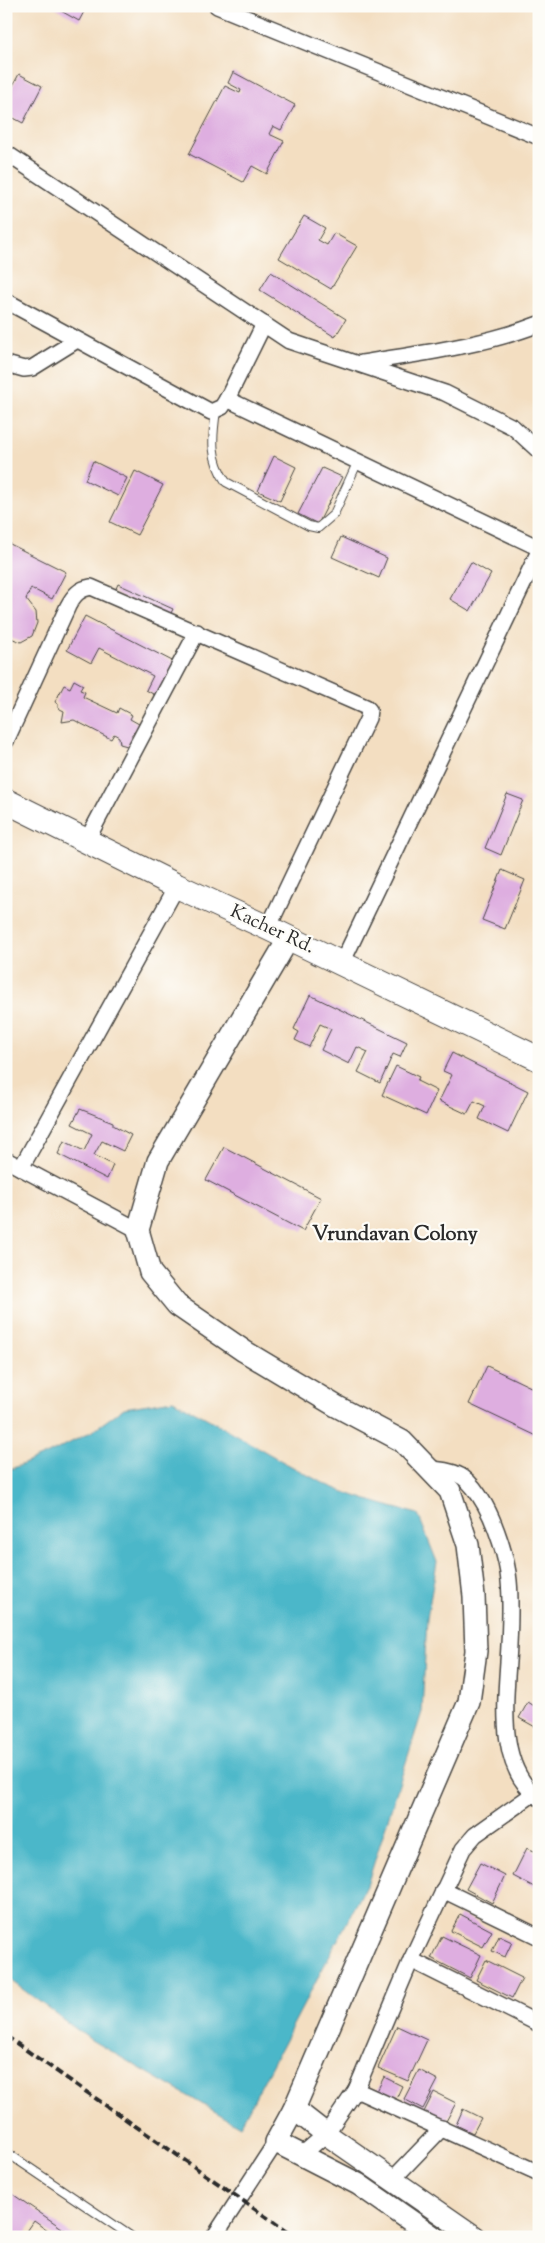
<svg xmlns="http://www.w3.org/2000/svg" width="545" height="2243" viewBox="0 0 545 2243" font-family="'Sorts Mill Goudy',serif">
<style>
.water{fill:#4cb7c9;stroke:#3c717a}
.building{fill:#deaee0}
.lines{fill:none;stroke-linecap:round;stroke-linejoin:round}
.lane-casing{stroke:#494642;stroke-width:10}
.street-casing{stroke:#494642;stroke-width:18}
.secondary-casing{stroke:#494642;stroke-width:24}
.primary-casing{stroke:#494642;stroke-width:26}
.lane{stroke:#fff;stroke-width:8}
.street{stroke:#fff;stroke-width:15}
.secondary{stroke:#fff;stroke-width:21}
.primary{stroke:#fff;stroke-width:24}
.rail{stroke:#2b2b2b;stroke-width:4;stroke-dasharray:8 4;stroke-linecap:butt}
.labels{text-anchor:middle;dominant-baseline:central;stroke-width:4.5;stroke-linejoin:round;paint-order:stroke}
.street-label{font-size:19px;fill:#2b2b2b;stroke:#fdfcf7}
.neighbourhood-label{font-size:20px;font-weight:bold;fill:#2b2b2b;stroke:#fdfcf7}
</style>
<rect width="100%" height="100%" fill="#fdfcf7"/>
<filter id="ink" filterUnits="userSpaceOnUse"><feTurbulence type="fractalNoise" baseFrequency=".02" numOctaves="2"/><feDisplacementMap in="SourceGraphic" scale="10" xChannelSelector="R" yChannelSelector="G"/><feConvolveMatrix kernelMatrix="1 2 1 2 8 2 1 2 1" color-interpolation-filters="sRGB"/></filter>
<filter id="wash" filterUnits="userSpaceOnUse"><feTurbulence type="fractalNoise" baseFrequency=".0096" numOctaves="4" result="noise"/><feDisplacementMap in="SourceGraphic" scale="20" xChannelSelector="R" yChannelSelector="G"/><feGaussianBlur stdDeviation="1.12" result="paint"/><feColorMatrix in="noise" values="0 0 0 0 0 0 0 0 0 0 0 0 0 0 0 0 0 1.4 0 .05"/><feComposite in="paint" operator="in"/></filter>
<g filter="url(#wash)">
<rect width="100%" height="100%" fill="#f3dec1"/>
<path class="water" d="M173,1400C222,1425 268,1455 317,1480C349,1496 383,1505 418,1514L437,1562L427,1618L422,1712L368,1882L240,2126L91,2040L6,1977V1471L46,1455L91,1432L124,1408Z"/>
<g id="blocks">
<g class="building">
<path d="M52,6H87L79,21Z"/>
<path d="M233,72L295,105L281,130L273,126L269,134L284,141L267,174L252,166L243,182L189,154L225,86L240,93L241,90L228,83Z"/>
<path d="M19,74L42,86L23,123L6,114V94L8,95Z"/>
<path d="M304,216L325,228L318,240L327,245L334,233L357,246L331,289L279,258Z"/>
<path d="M271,272L346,319L335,337L260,290Z"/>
<path d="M274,456L296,467L280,501L258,491Z"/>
<path d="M93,461L127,478L118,496L85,480Z"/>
<path d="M322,468L342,477L318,524L298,514Z"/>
<path d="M135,471L163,485L137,535L110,522Z"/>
<path d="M341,537L387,558L379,578L332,557Z"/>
<path d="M6,542L66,572L52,599L31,588L26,599L36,612L37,623L32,636L21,642L8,637L6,633Z"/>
<path d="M471,562L491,574L470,611L450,599Z"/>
<path d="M118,584L173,609L168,619L114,593Z"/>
<path d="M85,616L178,664L160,698L146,690L153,676L99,648L91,663L67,650Z"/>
<path d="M74,680L83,685L80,690L85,692L83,697L117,713L119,708L132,715L130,719L139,724L138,729L132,734V739L127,746L120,744L119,737L114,734L111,739L74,720L62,722L64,711L58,708V704L55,702L64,685L70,688Z"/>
<path d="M507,794L523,800L501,855L485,848Z"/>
<path d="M502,870L525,880L505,929L482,920Z"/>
<path d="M310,995L407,1042L400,1057L393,1054L380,1083L358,1072L368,1052L357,1047L349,1064L321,1050L331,1029L320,1024L309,1047L295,1040L299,1032L294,1029Z"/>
<path d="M452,1053L528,1091L508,1133L479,1119L485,1106L474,1101L467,1114L439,1101L452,1075L443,1071Z"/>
<path d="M396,1066L419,1077L417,1081L437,1091L426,1115L382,1095Z"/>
<path d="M80,1109L113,1122V1125L131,1135L123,1151L102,1141L94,1155L113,1165L107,1179L58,1154L64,1141L84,1151L92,1134L72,1124Z"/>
<path d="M224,1147L321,1198L303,1231L206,1180Z"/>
<path d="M487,1366L539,1391V1437L469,1404Z"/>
<path d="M528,1702L539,1709V1729L519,1718Z"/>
<path d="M527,1848L539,1853L538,1889L513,1876Z"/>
<path d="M480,1863L505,1876L492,1903L466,1889Z"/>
<path d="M460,1914L492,1931L483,1947L451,1931Z"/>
<path d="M442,1936L481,1955L470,1978L431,1958Z"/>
<path d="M499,1936L512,1942L505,1957L492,1951Z"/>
<path d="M486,1960L522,1978L512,1998L476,1980Z"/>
<path d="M397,2026L427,2040L408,2081L378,2068Z"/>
<path d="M419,2070L438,2080L423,2109L404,2099Z"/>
<path d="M384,2077L402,2086L395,2101L377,2091Z"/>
<path d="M434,2092L456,2103L444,2125L423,2114Z"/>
<path d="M463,2109L481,2118L473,2133L456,2125Z"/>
<path d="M11,2193L75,2237H56L34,2221L23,2237H6V2200Z"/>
</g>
</g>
</g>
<g filter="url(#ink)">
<use href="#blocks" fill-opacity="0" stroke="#494642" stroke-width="1"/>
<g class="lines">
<g class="lane-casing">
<g id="lane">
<path d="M216,411C212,438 210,459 226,482L309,526L318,528L334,514L358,461"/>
<path d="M6,2152L132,2237"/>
</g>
</g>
<g class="street-casing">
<g id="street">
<path d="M217,6L539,137"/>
<path d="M6,153L289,341L445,393L513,427L539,451"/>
<path d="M6,301L211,412L222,407L227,399L264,324"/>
<path d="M362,363C422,353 483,346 539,324"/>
<path d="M6,364L24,369L32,368L77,340"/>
<path d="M227,399L539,548"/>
<path d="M6,741L68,606C74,595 79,589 91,587L366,707L369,710L368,718L268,928"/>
<path d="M87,840L197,632"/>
<path d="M342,963L539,551"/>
<path d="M6,1160L138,1230"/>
<path d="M21,1168L177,886"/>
<path d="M429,1469C461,1470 470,1479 485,1505C496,1525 507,1558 509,1581C511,1601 510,1624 509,1645C507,1692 494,1766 539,1798"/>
<path d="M443,1890L539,1937"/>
<path d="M411,1960L539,2024"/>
<path d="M356,2090L539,2173"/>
<path d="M303,2154L326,2134L356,2090L411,1960L463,1849L475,1835L533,1794"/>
<path d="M392,2180L442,2128"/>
<path d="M214,2237L276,2142"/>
</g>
</g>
<g class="secondary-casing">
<g id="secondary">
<path d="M289,938L158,1161L138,1230L150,1272L177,1305L244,1351L336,1406L402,1441L450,1491L468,1545L474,1596L476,1651L469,1702L294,2109L276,2142L358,2184L434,2237"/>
<path d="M294,2109L326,2134L475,2237"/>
</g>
</g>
<g class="primary-casing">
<path id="primary" d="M6,801L177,886L268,928L539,1059"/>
</g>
<use href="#lane" class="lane"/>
<use href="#street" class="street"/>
<use href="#secondary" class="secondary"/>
<use href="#primary" class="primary"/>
<path class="rail" d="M6,2036L295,2237"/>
</g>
</g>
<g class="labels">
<g class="street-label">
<text transform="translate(272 930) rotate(25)">Kacher Rd.</text>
</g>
<g class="neighbourhood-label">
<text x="395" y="1235">Vrundavan Colony</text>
</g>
</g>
<rect width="545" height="2243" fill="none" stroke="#fdfcf7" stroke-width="25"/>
</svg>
